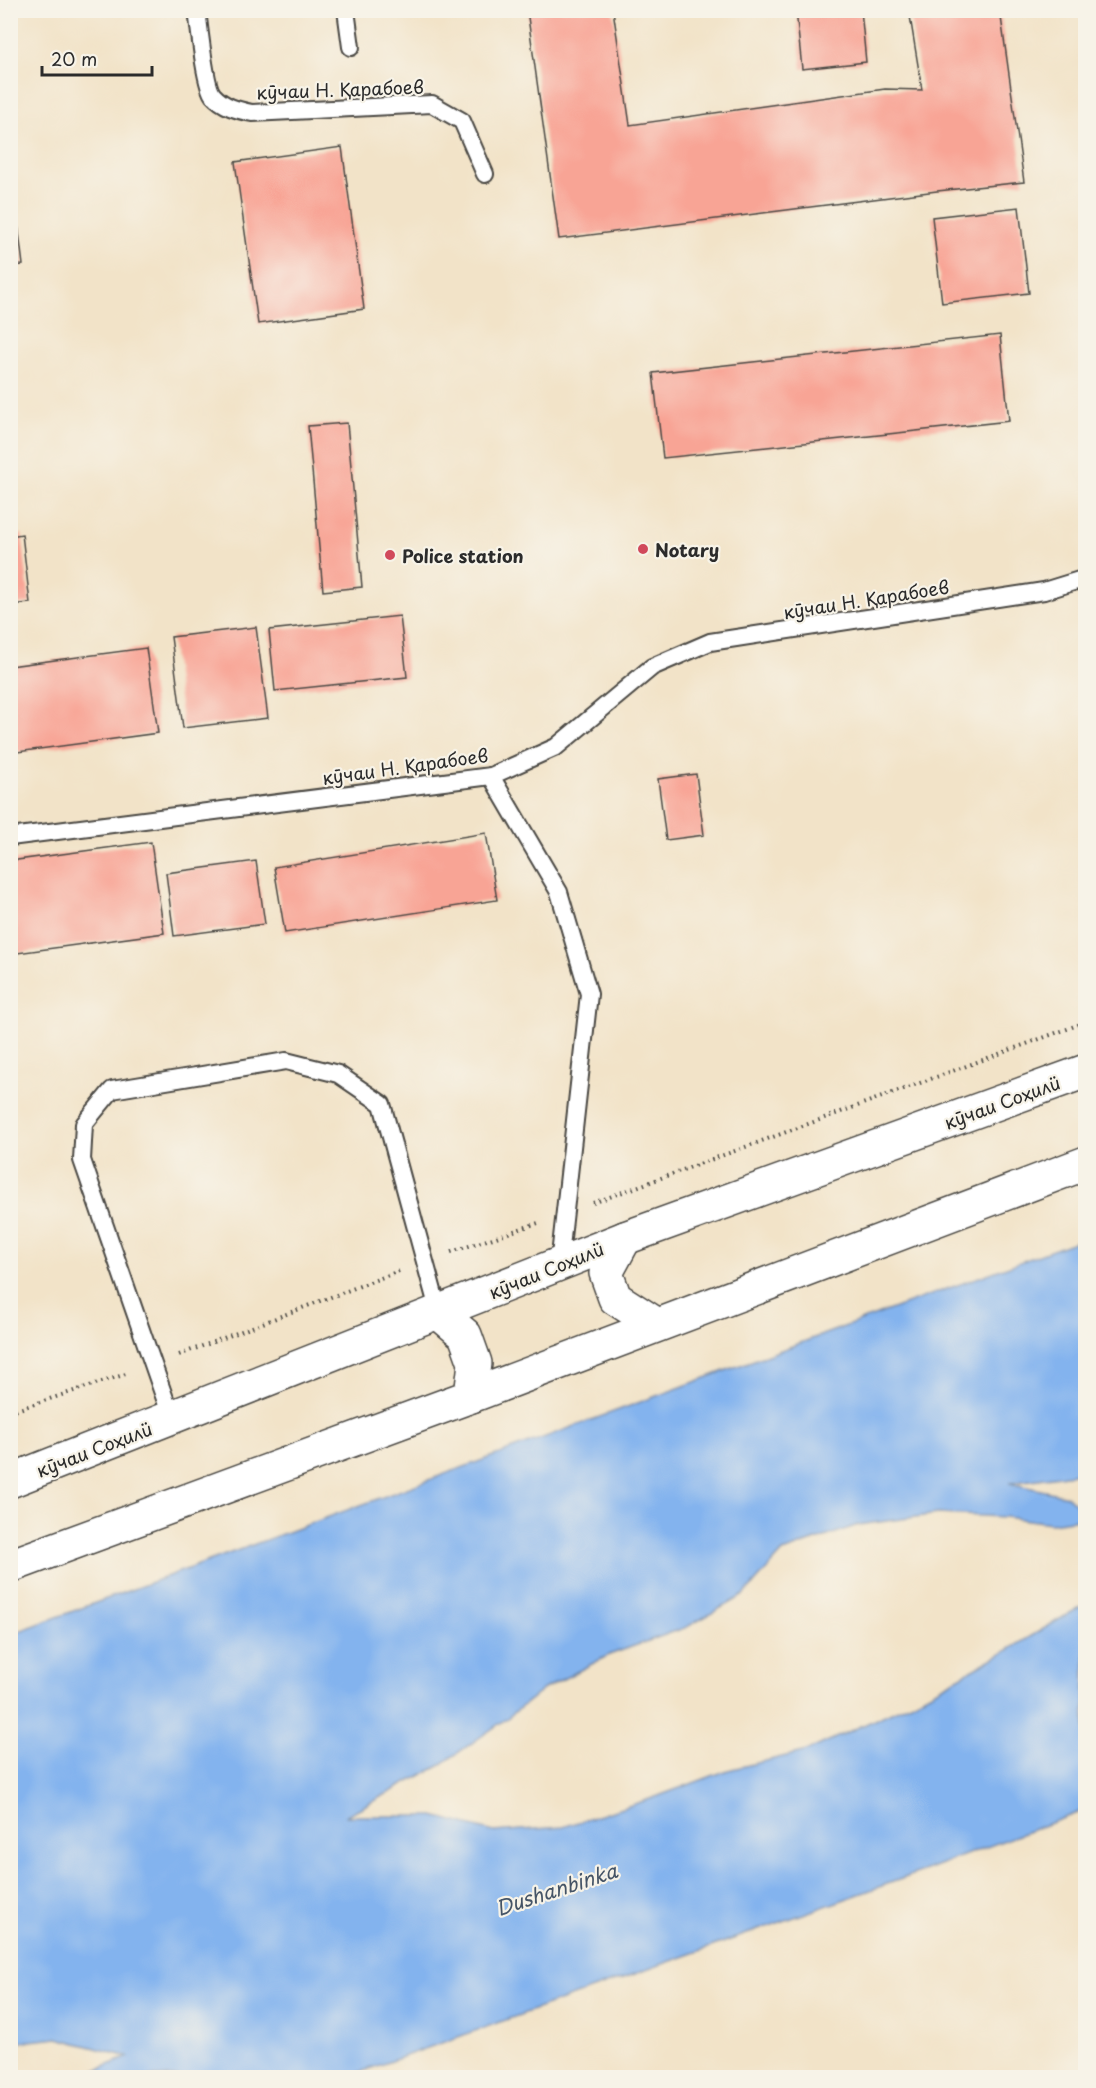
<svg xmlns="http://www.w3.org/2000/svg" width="1096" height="2088" viewBox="0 0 1096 2088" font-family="'Playpen Sans',sans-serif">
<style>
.water{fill:#83b3ee;stroke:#576f8c;stroke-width:1.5}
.building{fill:#f8a495}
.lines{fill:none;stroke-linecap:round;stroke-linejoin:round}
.lane-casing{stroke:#494743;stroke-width:20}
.secondary-casing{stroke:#494743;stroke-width:36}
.path{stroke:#494743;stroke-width:4;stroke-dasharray:1.5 4.5;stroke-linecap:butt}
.lane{stroke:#fff;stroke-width:16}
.secondary{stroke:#fff;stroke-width:33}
.poi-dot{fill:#d1495b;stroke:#f7f3e8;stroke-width:2}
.labels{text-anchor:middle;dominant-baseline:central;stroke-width:4.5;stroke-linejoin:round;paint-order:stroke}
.street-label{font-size:18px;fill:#2b2b2b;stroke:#f7f3e8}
.poi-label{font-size:18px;font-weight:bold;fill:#2b2b2b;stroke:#f7f3e8;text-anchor:start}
.water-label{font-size:20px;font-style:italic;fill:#455466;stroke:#f7f3e8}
</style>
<rect width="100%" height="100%" fill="#f7f3e8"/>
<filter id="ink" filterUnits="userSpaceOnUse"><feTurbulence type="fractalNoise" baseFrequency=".0167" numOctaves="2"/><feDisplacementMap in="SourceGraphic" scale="12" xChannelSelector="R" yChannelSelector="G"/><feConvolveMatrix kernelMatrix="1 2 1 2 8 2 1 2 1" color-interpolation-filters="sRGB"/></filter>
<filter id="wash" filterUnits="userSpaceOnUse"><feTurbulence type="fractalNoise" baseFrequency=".008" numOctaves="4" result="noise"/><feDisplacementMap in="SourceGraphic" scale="24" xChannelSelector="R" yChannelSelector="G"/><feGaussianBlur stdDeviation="1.35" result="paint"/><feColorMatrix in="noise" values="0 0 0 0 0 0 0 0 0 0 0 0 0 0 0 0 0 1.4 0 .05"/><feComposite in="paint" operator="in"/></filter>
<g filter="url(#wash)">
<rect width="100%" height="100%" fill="#f2e3c8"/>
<path class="water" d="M1085,1238V1475L1080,1473L1010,1483L1067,1496L1085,1512V1518L1051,1523L1005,1517L938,1514L858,1525L783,1552L744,1595L687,1627L609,1655L544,1689L506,1719L439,1766L345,1816H434L494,1832L563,1827L653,1798L728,1770L807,1751L911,1703L1003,1653L1085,1604V1810L907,1877L346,2077H79L129,2057L58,2038L11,2043V1634Z"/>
<g id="blocks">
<g class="building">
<path d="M527,10H613L630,125L885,89L922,90L909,10H1000L1024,182L937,191L559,239Z"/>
<path d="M796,10H861L866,62L802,69Z"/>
<path d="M342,147L364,309L258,324L235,162Z"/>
<path d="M10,176H12L23,265L10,266Z"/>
<path d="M1019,207L1029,293L942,303L932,217Z"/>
<path d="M1000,335L1009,421L663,458L653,373Z"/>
<path d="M347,423L362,587L323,591L308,426Z"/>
<path d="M22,534L30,603L10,605V536Z"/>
<path d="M400,616L407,677L275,691L269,630Z"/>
<path d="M256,627L268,718L183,728L171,637Z"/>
<path d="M146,648L158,733L10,753V666Z"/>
<path d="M696,774L704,835L666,840L658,779Z"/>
<path d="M486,833L497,900L285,933L274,867Z"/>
<path d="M151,842L164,933L10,954V861Z"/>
<path d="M256,861L265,924L174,936L166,873Z"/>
</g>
</g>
</g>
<g filter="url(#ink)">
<use href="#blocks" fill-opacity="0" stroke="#494743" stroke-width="1.5"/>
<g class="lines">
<g class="lane-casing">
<g id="lane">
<path d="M197,10C199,25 205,86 213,95C224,107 237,110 252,113L432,104L462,121L485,174"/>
<path d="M346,10L351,47"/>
<path d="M491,776L559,892L589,994L559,1265"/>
<path d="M10,837L491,776L556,747L652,667L710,642L1044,591L1086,578"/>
<path d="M172,1419L82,1160L84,1124L112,1090L286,1061L338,1074L382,1104L439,1313"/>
</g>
</g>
<g class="secondary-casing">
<g id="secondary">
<path d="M625,1238L606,1273L615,1298L657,1325"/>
<path d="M439,1313L465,1335L475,1363L471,1396"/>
<path d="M10,1481L625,1238L1086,1071"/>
<path d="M10,1566L471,1396L1086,1163"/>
</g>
</g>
<g class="path">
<path d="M593,1203L1086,1022"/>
<path d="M451,1252L538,1223"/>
<path d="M179,1355L399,1271"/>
<path d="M10,1412L129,1373"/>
</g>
<use href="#lane" class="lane"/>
<use href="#secondary" class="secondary"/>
</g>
</g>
<g class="poi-dot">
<circle cx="643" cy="549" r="6"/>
<circle cx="390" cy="555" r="6"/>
</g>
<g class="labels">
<g class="street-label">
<text transform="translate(340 89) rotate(-2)">кӯчаи Н. Қарабоев</text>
<text transform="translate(866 599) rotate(-9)">кӯчаи Н. Қарабоев</text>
<text transform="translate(405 766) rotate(-8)">кӯчаи Н. Қарабоев</text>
<text transform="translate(1002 1102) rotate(-20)">кӯчаи Соҳилӣ</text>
<text transform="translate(546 1270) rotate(-22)">кӯчаи Соҳилӣ</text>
<text transform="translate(94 1449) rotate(-21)">кӯчаи Соҳилӣ</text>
</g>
<g class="poi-label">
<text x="655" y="549">Notary</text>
<text x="402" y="555">Police station</text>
</g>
<g class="water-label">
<text transform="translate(556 1889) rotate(-18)">Dushanbinka</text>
</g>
</g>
<rect width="1096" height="2088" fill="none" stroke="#f7f3e8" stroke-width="36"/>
<path d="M42 66v9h110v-9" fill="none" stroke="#2b2b2b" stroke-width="3"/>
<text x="51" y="66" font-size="18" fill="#2b2b2b" stroke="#f7f3e8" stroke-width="4.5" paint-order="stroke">20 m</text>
</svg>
